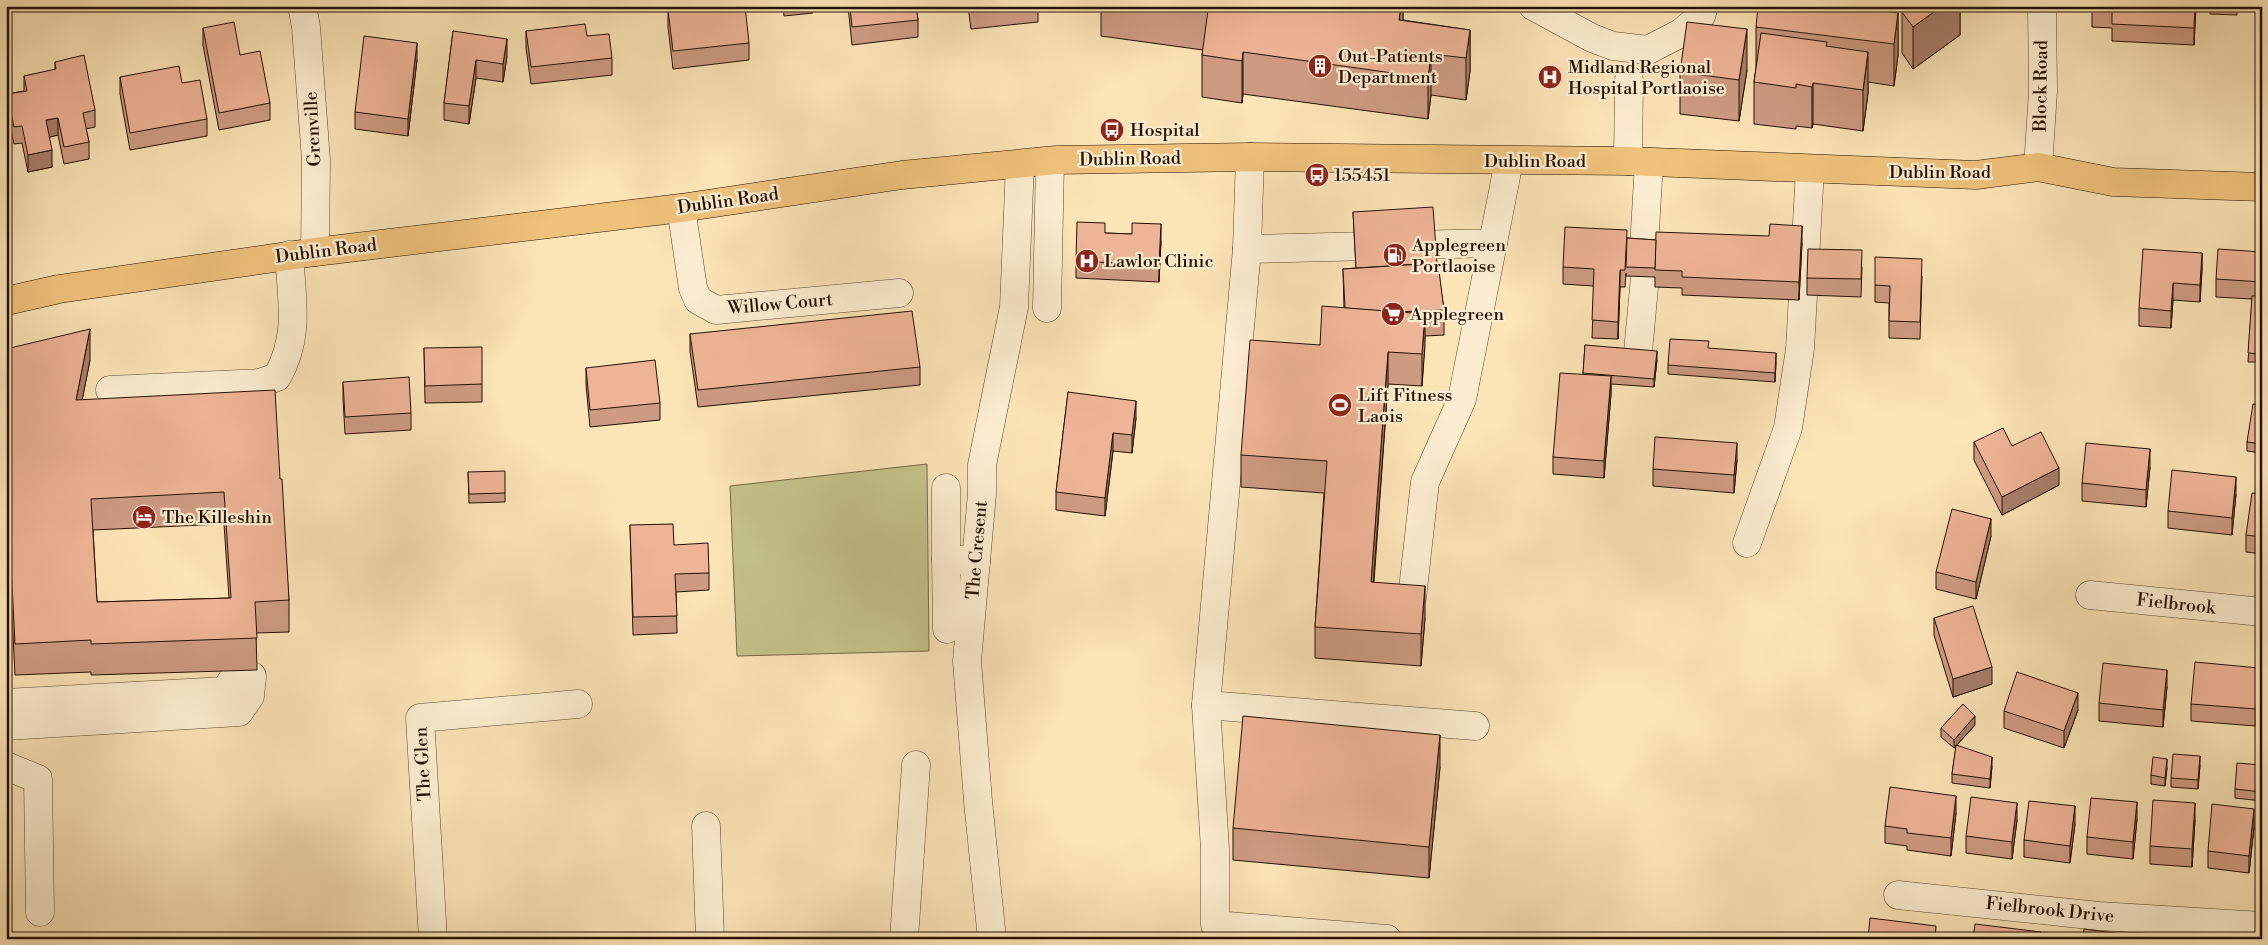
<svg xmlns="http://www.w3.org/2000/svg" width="2268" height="945" viewBox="0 0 2268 945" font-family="'Libre Bodoni',serif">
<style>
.green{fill:#c4c28a;stroke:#746a45}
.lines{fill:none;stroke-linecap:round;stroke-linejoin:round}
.minor-casing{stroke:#5a462e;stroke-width:29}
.major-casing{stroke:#241100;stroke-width:29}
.minor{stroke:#fcedd0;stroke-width:28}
.major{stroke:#eec27b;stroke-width:28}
.wall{fill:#cd9b82;stroke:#241100;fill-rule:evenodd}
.shaded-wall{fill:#a77e6a;stroke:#241100}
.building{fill:#eeb497;stroke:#241100;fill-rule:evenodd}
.labels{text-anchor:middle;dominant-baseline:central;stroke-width:4.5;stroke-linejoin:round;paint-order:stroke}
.poi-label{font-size:18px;fill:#241100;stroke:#fcedd0;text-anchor:start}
.street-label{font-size:18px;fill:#241100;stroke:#fcedd0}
</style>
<rect width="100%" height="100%" fill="#fbe4b6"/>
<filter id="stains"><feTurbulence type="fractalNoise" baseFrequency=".004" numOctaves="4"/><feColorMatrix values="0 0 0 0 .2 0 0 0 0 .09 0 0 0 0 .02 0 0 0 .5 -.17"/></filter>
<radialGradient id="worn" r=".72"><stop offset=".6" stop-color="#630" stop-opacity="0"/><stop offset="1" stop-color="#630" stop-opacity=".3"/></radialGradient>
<path class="green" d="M927,464L929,651L737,656L730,486Z"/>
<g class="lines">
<g class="minor-casing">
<g id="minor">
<path d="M302,6L306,27L316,160L315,252"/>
<path d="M1533,6L1592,38L1613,46L1648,50L1681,33L1701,16L1704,6"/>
<path d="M1250,157L1247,249L1493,243L1509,161"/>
<path d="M1628,161L1629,80"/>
<path d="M2038,167L2043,91L2042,6"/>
<path d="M681,208L693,288L698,300L716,310L899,293"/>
<path d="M1644,248L1649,162"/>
<path d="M1247,249L1206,705L1215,849V925L1387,939"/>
<path d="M1047,308L1050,161"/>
<path d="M1638,352L1645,277"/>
<path d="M110,390L260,383L277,377C300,337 292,300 289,255"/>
<path d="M1747,543L1788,428L1800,349L1810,169"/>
<path d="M946,559V488"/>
<path d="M2090,595L2262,612"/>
<path d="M1412,598L1425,482L1462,399L1493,243"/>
<path d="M947,629L946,559L976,561"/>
<path d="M6,703L225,691L234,677"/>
<path d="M1206,705L1475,726"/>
<path d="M6,726L239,712L250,696L252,676"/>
<path d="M6,766L38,779L40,912"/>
<path d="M706,826L710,939"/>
<path d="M1898,895L2099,916L2262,926"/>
<path d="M433,939L420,718L578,704"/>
<path d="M904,939L916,765"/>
<path d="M992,939L978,801L967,661L982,494V465L1014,307L1020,164"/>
</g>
</g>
<g class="major-casing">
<path id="major" d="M6,301L59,289L315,252L681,208L902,175L1056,160L1250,157L1628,161L1976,175L2038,167L2113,182L2262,187"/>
</g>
<use href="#minor" class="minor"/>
<use href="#major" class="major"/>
</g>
<g class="wall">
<path d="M753,6H764L753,8Z"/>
<path d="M783,6H813V13L784,16Z"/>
<path d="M848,6H916L918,20V37L852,45Z"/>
<path d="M968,6H1038V22L971,29Z"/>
<path d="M1101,6H1403V20L1470,30V71L1466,100L1431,95L1428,119L1243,94L1242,103L1202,97V55L1203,50L1101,36Z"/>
<path d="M1960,6V35L1913,69L1902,53V12Z"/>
<path d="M2092,6H2196L2194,45L2112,41V28L2092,27Z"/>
<path d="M2210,6H2237V15L2210,14Z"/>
<path d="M668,10L749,43V60L673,69L668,27Z"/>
<path d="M1898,13V55L1894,86L1868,82V93L1863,131L1813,124L1812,128L1796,126V129L1754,124V82L1756,68V27Z"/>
<path d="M203,28L240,55L270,103V120L219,130L203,45Z"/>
<path d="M453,31L507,56L503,82L476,78L469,124L444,120V103Z"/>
<path d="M526,31L587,36L612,58V75L531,84L526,48Z"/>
<path d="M417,60L408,136L355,129V112Z"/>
<path d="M55,62L95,110V127L86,129L89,142V159L64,164L58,135L49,137L52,167L28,172L22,143L14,144L7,112V94L24,91V76L55,70Z"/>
<path d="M1747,70L1739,121L1680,114V72Z"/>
<path d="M120,77L182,83L207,119V136L130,150L120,94Z"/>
<path d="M1353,212L1437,263L1444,310V335L1425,336L1422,386L1388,384L1374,582L1425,618L1421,666L1315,658V627L1324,493L1241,487V455L1320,345L1344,308L1343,269L1356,268Z"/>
<path d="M1105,233L1132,234L1161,241L1159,282L1076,278V261Z"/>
<path d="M1627,238L1656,240L1802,243L1799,300L1682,295V288L1655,287V277L1626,276V273L1625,287H1620L1618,339L1592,338L1594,286L1563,284V267Z"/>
<path d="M2262,252V362H2248L2252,299L2216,297V279Z"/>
<path d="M2202,253V270L2200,302L2173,300L2171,328L2139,326V308Z"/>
<path d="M1862,267L1861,297L1807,295V278Z"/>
<path d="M1922,276L1920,339L1889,338V303L1875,302V285Z"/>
<path d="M690,334L920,367V385L698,407L690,351Z"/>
<path d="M1585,345L1657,360L1654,387L1611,384V394L1604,478L1553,474V457L1583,374Z"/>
<path d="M424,348L482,384V402L425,403Z"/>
<path d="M6,349L90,360L82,400L280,479L289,600V632L256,633L257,670L91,675V672L15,675L8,535H6ZM224,524L229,598L97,602L93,530Z"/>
<path d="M1709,349L1776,362L1775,382L1668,374V365Z"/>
<path d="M586,368L660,403V420L590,427L586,385Z"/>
<path d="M343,382L411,413V430L345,434L343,399Z"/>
<path d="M1068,392L1136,418L1132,453L1113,451L1105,516L1056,510V492Z"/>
<path d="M2262,405V453L2247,451V442Z"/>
<path d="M1974,442L2012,446L2059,485L2002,515L1974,460Z"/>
<path d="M1737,460L1734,493L1653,486V469Z"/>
<path d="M2150,467L2146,507L2082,501V483Z"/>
<path d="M468,472L505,493V502L469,503Z"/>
<path d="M2236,494L2232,535L2168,528V511Z"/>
<path d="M2262,494V554L2246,552V535Z"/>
<path d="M630,525L674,545L709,573V590L676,592L677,633L633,635Z"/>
<path d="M1991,536L1976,599L1936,589V572Z"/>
<path d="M1934,618L1992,684L1953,697L1934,635Z"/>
<path d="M2259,686L2256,726L2191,721V704Z"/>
<path d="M2167,687L2163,727L2099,721V703Z"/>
<path d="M2078,710L2064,748L2004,728V711Z"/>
<path d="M1975,725L1957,745L1992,766L1990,788L1952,783V774L1956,747L1954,748L1941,737V728Z"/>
<path d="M2200,765L2198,789L2171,787V778Z"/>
<path d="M2262,765V801L2235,798V789Z"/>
<path d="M1440,767L1429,878L1233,860V828Z"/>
<path d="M2167,768L2165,786L2151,784V775Z"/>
<path d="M1956,813L1951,856L1907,850V846L1885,843V826Z"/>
<path d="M2137,819L2133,859L2087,854V837Z"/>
<path d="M2017,820L2012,859L1966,853V836Z"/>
<path d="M2195,820L2192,867L2150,864V846Z"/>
<path d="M2075,824L2070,863L2024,857V840Z"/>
<path d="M2254,827L2249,873L2208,868V851Z"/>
</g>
<g class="shaded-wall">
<path d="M1401,6H1403V31L1399,20Z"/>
<path d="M1942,6H1960V35L1913,69V27Z"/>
<path d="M2195,6H2196L2194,45V28Z"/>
<path d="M1898,13V55L1894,86V44Z"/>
<path d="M1747,29V70L1739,121V80Z"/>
<path d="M1470,30V71L1466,100V58Z"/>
<path d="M507,39V56L503,82V64Z"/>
<path d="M417,43V60L408,136V119Z"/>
<path d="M1243,52V94L1242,103V61Z"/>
<path d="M1868,52V93L1863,131V90Z"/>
<path d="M1431,54V95L1428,119V78Z"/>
<path d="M476,60V78L469,124V106Z"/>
<path d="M1813,83V124L1812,128V87Z"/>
<path d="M58,118V135L46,138V120Z"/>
<path d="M52,150V167L28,172V155Z"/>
<path d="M1161,224V241L1159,282V265Z"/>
<path d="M1802,226V243L1799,300V282Z"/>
<path d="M2202,253V270L2200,302V285Z"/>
<path d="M1620,270V287L1618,339V322Z"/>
<path d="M2173,283V300L2171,328V311Z"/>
<path d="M1425,314V346L1422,386V354Z"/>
<path d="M90,329V360L76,432V400Z"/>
<path d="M1657,351V360L1654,387V379Z"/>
<path d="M1388,352V384L1371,613V582Z"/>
<path d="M1776,353V362L1775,382V373Z"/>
<path d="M1611,376V394L1604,478V461Z"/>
<path d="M1136,401V418L1132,453V435Z"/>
<path d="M1113,433V451L1105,516V498Z"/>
<path d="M1737,443V460L1734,493V475Z"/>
<path d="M2150,449V467L2146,507V490Z"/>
<path d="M2059,468V485L2002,515V497Z"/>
<path d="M2236,477V494L2232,535V518Z"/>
<path d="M1991,519V536L1976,599V582Z"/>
<path d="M1425,586V618L1421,666V634Z"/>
<path d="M1992,667V684L1953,697V679Z"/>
<path d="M2259,668V686L2256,726V709Z"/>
<path d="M2167,670V687L2163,727V710Z"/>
<path d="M2078,693V710L2064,748V731Z"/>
<path d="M1975,716V725L1954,748V740Z"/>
<path d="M1440,735V767L1429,878V847Z"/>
<path d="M2200,756V765L2198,789V780Z"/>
<path d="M1992,757V766L1990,788V779Z"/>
<path d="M2167,759V768L2165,786V778Z"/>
<path d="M1956,796V813L1951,856V838Z"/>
<path d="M2137,802V819L2133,859V842Z"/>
<path d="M2017,803V820L2012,859V842Z"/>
<path d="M2195,803V820L2192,867V849Z"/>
<path d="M2075,806V824L2070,863V846Z"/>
<path d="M2254,809V827L2249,873V856Z"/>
</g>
<g class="building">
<path d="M704,6H745L749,43L673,51L668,10Z"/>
<path d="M850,6H916L918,20L852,27Z"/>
<path d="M970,6H1020L971,12Z"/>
<path d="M1185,6H1401L1399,20L1470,30L1466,58L1431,54L1428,78L1243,52L1242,61L1202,55L1208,10Z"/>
<path d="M1758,6H1844L1898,13L1894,44L1756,27Z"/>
<path d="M1910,6H1942L1913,27L1902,12Z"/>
<path d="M2092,6H2195L2194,28L2112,24V11L2092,10Z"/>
<path d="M234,22L240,55L260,51L270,103L219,113L203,28Z"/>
<path d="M1687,22L1747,29L1739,80L1680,72Z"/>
<path d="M585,24L587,36L609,34L612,58L531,67L526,31Z"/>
<path d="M453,31L507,39L503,64L476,60L469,106L444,103Z"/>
<path d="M1761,33L1827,42L1826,46L1868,52L1863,90L1813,83L1812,87L1796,84V88L1754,82Z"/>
<path d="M364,36L417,43L408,119L355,112Z"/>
<path d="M84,55L95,110L83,113L89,142L64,147L58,118L46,120L52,150L28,155L22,126L14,127L7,94L27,91L24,76L56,69L55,62Z"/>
<path d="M179,66L182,83L200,80L207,119L130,133L120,77Z"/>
<path d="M1433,207L1437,263L1356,268L1353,212Z"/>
<path d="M1077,222L1105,223V233L1132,234V223L1161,224L1159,265L1076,261Z"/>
<path d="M1770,224L1802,226L1799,282L1682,277V271L1655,270L1656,232L1769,236Z"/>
<path d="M1565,227L1627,230L1625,270H1620L1618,322L1592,320L1594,269L1563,267Z"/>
<path d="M1627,238L1656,240L1655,268L1626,267Z"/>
<path d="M1808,249L1862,250L1861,279L1807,278Z"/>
<path d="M2143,249L2202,253L2200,285L2173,283L2171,311L2139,308Z"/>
<path d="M2218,249L2262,252V282L2216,279Z"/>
<path d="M1875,257L1922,259L1920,322L1889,321L1890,286L1875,285Z"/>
<path d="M1438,263L1444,310L1393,312L1345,308L1343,269Z"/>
<path d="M2252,296H2262V354L2248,353Z"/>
<path d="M1322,306L1425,314L1422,354L1388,352L1371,582L1425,586L1421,634L1315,627L1327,461L1241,455L1250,340L1320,345Z"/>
<path d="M912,311L920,367L698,390L690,334Z"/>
<path d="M90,329L76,400L275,390L280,479H282L289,600L255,602L257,638L91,644V640L15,644L8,503H6V349ZM224,492L231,598L97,602L91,499Z"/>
<path d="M1670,339L1709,341L1708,348L1776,353L1775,373L1668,365Z"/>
<path d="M1585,345L1657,351L1654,379L1583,373Z"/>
<path d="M482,347V384L425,386L424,348Z"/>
<path d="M655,360L660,403L590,410L586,368Z"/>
<path d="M1560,373L1611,376L1604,461L1553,457Z"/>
<path d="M409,377L411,413L345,417L343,382Z"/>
<path d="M1068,392L1136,401L1132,435L1113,433L1105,498L1056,492Z"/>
<path d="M2253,404L2262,405V444L2247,442Z"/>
<path d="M2003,428L2012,446L2041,432L2059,468L2002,497L1974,442Z"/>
<path d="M1655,437L1737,443L1734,475L1653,469Z"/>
<path d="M2086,443L2150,449L2146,490L2082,483Z"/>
<path d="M2172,470L2236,477L2232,518L2168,511Z"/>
<path d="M505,471V493L469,494L468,472Z"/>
<path d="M2252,493L2262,494V537L2246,535Z"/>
<path d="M1952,509L1991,519L1976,582L1936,572Z"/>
<path d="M673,524L674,545L708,543L709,573L675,574L677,616L633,617L630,525Z"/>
<path d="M1973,606L1992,667L1953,679L1934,618Z"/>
<path d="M2195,662L2259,668L2256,709L2191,704Z"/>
<path d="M2103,663L2167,670L2163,710L2099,703Z"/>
<path d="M2017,672L2078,693L2064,731L2004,711Z"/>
<path d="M1963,704L1975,716L1954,740L1941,728Z"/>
<path d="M1243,716L1440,735L1429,847L1233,828Z"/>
<path d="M1956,745L1992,757L1990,779L1952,774Z"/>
<path d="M2173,754L2200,756L2198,780L2171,778Z"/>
<path d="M2153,757L2167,759L2165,778L2151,775Z"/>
<path d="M2237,763L2262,765V792L2235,789Z"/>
<path d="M1890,787L1956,796L1951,838L1907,833V829L1885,826Z"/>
<path d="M1971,797L2017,803L2012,842L1966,836Z"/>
<path d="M2091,798L2137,802L2133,842L2087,837Z"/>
<path d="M2153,800L2195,803L2192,849L2150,846Z"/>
<path d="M2029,801L2075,806L2070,846L2024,840Z"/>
<path d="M2212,804L2254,809L2249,856L2208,851Z"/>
<path d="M1870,918L1936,926L1935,939H1868Z"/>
<path d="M1975,924L2041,932L2040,939H1973Z"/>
<path d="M2084,929L2145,937V939H2083Z"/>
<path d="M2192,935L2222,939H2192Z"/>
</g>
<defs>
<g id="building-disc" transform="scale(1.25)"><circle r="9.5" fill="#8f2418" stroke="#fcedd0"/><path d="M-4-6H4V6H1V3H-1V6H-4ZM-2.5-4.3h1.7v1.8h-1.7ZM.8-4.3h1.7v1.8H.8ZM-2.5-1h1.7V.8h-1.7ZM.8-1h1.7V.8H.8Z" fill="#fff"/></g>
<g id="hospital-disc" transform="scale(1.25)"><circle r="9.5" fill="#8f2418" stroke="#fcedd0"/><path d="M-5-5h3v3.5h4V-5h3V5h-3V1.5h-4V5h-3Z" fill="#fff"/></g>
<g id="bus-disc" transform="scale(1.25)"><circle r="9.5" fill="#8f2418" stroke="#fcedd0"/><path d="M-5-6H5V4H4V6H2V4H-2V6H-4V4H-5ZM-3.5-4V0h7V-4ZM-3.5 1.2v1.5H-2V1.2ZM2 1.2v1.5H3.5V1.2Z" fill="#fff"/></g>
<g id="fuel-disc" transform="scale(1.25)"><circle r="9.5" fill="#8f2418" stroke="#fcedd0"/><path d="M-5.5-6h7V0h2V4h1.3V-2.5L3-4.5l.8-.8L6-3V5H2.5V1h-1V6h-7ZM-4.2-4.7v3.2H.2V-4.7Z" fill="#fff"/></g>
<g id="supermarket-disc" transform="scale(1.25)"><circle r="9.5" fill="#8f2418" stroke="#fcedd0"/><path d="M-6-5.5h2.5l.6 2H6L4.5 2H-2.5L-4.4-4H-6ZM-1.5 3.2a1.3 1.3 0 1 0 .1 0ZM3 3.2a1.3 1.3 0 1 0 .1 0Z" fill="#fff"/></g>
<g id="stadium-disc" transform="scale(1.25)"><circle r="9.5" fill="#8f2418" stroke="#fcedd0"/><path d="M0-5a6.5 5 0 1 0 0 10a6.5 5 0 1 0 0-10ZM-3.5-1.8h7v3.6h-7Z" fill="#fff"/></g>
<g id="hotel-disc" transform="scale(1.25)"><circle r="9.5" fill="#8f2418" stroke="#fcedd0"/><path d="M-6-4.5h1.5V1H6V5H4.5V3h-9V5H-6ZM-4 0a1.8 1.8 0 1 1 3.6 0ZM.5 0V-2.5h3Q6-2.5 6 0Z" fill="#fff"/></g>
</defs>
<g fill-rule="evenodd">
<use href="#building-disc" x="1320" y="66"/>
<use href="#hospital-disc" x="1550" y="77"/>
<use href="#bus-disc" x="1112" y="130"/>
<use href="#bus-disc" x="1317" y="175"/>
<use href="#fuel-disc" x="1395" y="255"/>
<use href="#hospital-disc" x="1087" y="261"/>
<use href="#supermarket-disc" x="1393" y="314"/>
<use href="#stadium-disc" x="1340" y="405"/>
<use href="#hotel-disc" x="144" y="517"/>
</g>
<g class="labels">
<g class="poi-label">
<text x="1338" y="56">Out-Patients<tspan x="1338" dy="21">Department</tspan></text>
<text x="1568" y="67">Midland Regional<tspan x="1568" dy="21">Hospital Portlaoise</tspan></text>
<text x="1130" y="130">Hospital</text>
<text x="1334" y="175">155451</text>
<text x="1412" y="245">Applegreen<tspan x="1412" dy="21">Portlaoise</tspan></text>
<text x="1104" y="261">Lawlor Clinic</text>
<text x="1410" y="314">Applegreen</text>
<text x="1358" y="395">Lift Fitness<tspan x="1358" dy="21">Laois</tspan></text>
<text x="162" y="517">The Killeshin</text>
</g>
<g class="street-label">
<text transform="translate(2041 86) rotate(-89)">Block Road</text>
<text transform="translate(313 129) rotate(-93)">Grenville</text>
<text transform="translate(1130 159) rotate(-1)">Dublin Road</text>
<text x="1535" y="161">Dublin Road</text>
<text x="1940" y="172">Dublin Road</text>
<text transform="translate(728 201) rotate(-8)">Dublin Road</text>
<text transform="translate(326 251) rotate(-7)">Dublin Road</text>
<text transform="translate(780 304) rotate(-5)">Willow Court</text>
<text transform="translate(977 550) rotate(-85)">The Cresent</text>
<text transform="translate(2176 604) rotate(6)">Fielbrook</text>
<text transform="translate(423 764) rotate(-93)">The Glen</text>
<text transform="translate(2050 910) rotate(6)">Fielbrook Drive</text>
</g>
</g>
<rect width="2268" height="945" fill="none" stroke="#fbe4b6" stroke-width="25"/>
<rect x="8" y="8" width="2253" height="930" fill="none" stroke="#241100" stroke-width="2.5"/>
<rect x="12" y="12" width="2243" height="920" fill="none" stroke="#241100"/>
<rect width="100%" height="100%" filter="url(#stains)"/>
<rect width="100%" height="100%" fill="url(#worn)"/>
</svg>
